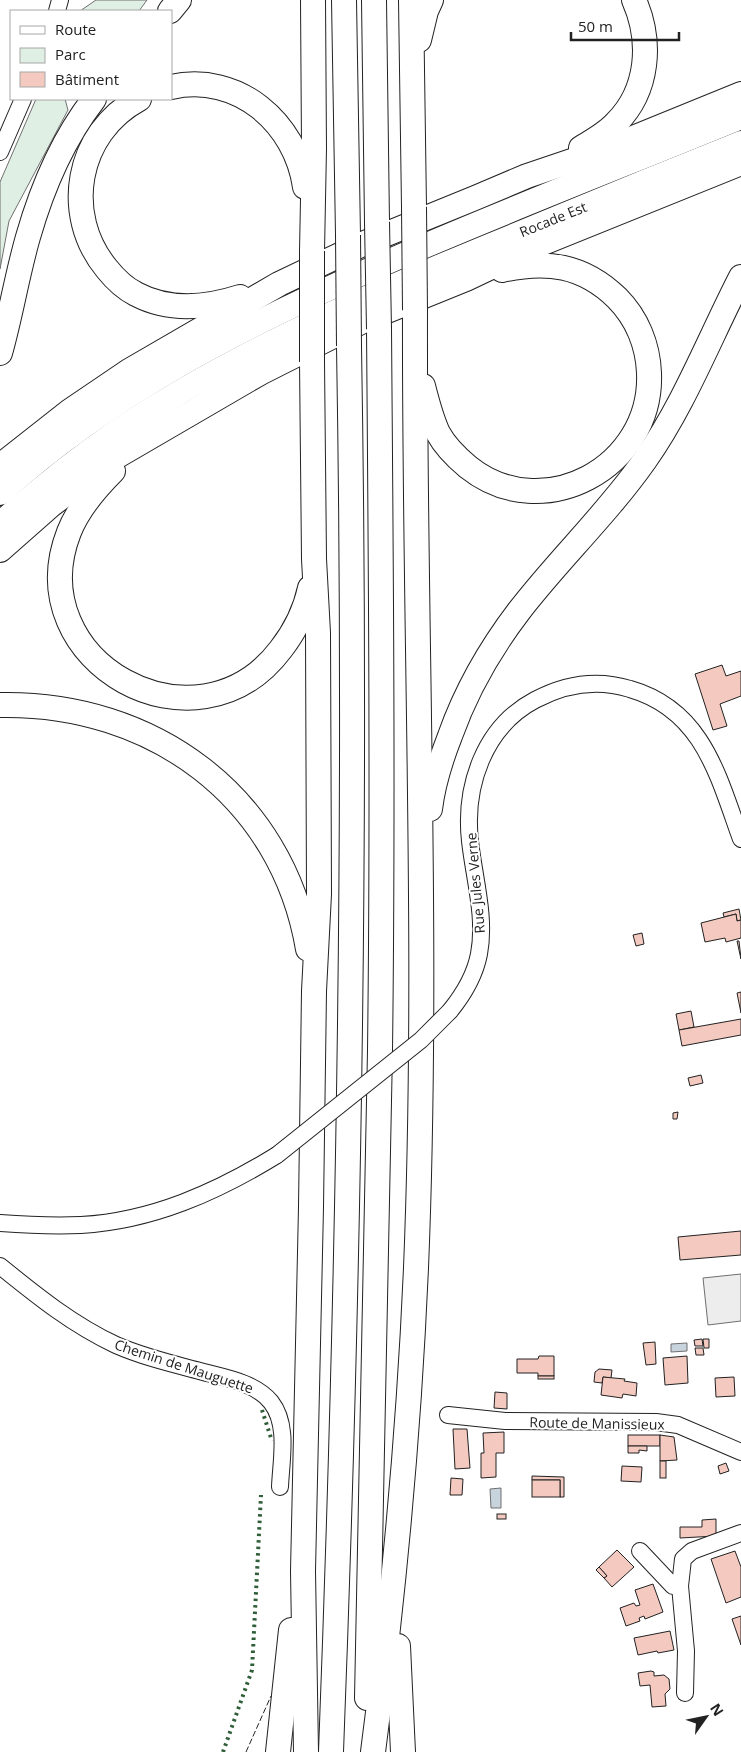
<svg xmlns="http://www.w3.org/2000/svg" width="741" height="1752" viewBox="0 0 741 1752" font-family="'Open Sans',sans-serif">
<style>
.green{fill:#e0efe3;stroke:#6f6f6f}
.parking{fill:#ededed;stroke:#6f6f6f}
.water{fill:#c7d3dd;stroke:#6f6f6f}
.building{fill:#f3c9c0;stroke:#222}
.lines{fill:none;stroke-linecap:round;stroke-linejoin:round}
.minor-casing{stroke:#222;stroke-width:18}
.highway-casing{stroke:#222;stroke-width:26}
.minor{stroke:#fff;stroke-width:16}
.highway{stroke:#fff;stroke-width:24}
.minor-bridge-casing{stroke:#222;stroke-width:18;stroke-linecap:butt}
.highway-bridge-casing{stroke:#222;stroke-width:26;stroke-linecap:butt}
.minor-bridge{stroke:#fff;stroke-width:16}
.highway-bridge{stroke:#fff;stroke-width:24}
.hedge{stroke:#2f5e38;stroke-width:4;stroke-dasharray:2.5 4;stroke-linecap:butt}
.fence{stroke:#222;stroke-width:1;stroke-dasharray:6 2.5;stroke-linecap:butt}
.labels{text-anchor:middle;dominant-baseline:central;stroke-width:4;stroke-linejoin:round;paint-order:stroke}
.street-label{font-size:14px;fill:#222;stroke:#fff}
</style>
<rect width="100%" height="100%" fill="#fff"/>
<g class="green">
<path d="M96,0H147L139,11H80Z"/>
<path d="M36,99H65L68,110L9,221L0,269V182Z"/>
</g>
<path class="parking" d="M741,1274V1321L708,1325L703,1278Z"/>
<g class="water">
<path d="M687,1343V1351L671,1352V1344Z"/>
<path d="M501,1488V1508H491L490,1489Z"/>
</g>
<g class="building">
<path d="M722,665L726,676L741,671V696L720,704L727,726L713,730L695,674Z"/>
<path d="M739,909L741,920L737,921L736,914L724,917L723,913Z"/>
<path d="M736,914L737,921L741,920V938L726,942L725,938L705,942L701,923Z"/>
<path d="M642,933L644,944L636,946L633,935Z"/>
<path d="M737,941H739L741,959Z"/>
<path d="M741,992V1013L737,993Z"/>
<path d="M691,1011L694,1027L679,1030L676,1014Z"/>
<path d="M741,1019V1035L682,1046L679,1030Z"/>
<path d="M701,1075L703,1083L690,1086L688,1078Z"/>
<path d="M678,1112L677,1119H673V1113Z"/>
<path d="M741,1231V1255L680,1260L678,1237Z"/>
<path d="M702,1339L703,1346H695L694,1340Z"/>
<path d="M703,1339H709V1348H704Z"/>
<path d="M655,1342L656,1364L646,1365L643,1343Z"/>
<path d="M695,1348H703L704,1355H696Z"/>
<path d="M539,1356H554V1376H538V1373H517V1359H538Z"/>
<path d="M687,1356L688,1383L665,1385L663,1358Z"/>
<path d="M599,1369L612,1370L611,1378L603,1377L602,1383L594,1382L595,1372Z"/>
<rect x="538" y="1376" width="16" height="3"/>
<path d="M603,1377L625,1379L624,1381L637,1383L636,1396L623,1394L622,1398L601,1395Z"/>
<path d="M734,1377L735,1396L716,1397L715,1378Z"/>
<path d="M495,1392L507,1393V1409L494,1408Z"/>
<path d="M453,1429H467L470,1468L455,1469Z"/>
<path d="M504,1432V1453H496V1477L481,1478V1453H484L483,1433Z"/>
<rect x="628" y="1435" width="32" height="11"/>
<path d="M660,1435L674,1437L677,1460L660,1461Z"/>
<path d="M628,1446H647V1451L639,1450V1453H628Z"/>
<rect x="660" y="1461" width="6" height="17"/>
<path d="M726,1463L729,1471L720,1474L718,1466Z"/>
<path d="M622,1466L642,1467L641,1482L621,1481Z"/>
<path d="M532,1476L564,1477V1497H560V1480H532Z"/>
<path d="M451,1478L463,1479L462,1495H450Z"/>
<rect x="532" y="1480" width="28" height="17"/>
<rect x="497" y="1514" width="9" height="5"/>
<path d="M716,1519V1536L680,1538V1527H702V1520Z"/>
<path d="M617,1550L634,1567L612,1587L604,1578L607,1576L599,1567Z"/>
<path d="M735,1551L741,1567V1597L726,1603L711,1559Z"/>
<path d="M599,1567L607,1576L604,1578L596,1570Z"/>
<path d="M653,1584L663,1612L645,1619L644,1616L639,1618L640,1621L626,1626L620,1608L634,1603L636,1606L640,1605L635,1590Z"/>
<path d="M741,1616V1645L732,1619Z"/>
<path d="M670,1631L674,1650L658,1653L657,1651L638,1655L634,1638Z"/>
<path d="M651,1671L654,1672V1676L664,1675L669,1679L670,1689L665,1694L666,1706L652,1707L650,1685L640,1686L638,1673Z"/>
</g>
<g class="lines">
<g class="minor-casing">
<g id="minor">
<path d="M57,11L60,0"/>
<path d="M0,152L23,99"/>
<path d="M450,1011C463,995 475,975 479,954C486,917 474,878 470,841C464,786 484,727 535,700C565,684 598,679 630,689C703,710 718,776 741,839"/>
<path d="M0,1223C27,1225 54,1226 81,1225C152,1221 217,1192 277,1155"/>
<path d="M0,1266C37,1296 73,1325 116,1345C141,1356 169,1363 196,1370C220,1377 254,1381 271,1402C289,1425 281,1460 280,1487"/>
<path d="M448,1415L505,1421L656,1422L678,1425L741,1452"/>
<path d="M640,1551L673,1586H680"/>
<path d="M685,1693L686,1651L680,1586L683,1559L692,1551L741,1533"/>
</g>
</g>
<g class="highway-casing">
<g id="highway">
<path d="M344,0L348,235"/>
<path d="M374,0L377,222"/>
<path d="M411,0L414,207"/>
<path d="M170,11L179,0"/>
<path d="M419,40L426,11L431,0"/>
<path d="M171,87C238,72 296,123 305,187"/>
<path d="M139,99C76,133 62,215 107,269C115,279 124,288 136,294C168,311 206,308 240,297"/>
<path d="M581,148C593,141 607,133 616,123C649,90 652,41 634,0"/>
<path d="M312,251L314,148L313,0"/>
<path d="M0,353C11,314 17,275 28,237C42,188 63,139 94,99"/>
<path d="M423,386C427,402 431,418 438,433C445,446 456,457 468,467C543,527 653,467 649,373C648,345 637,318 617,298C583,265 547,260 502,270"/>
<path d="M0,466L70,411L129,371L279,284L367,242L475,198L527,176L601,151L741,94"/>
<path d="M113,471C95,489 78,509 69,532C18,662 197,761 281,649C295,631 305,611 310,588"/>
<path d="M0,493C110,393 242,327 376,267C496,214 619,167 741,117"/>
<path d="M0,524C38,490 77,459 119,430C241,349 376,292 511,237C588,205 664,174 741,143"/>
<path d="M0,550L51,505L112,459L260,373L365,320L466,279L533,247L741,163"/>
<path d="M0,705C152,702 282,796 308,949"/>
<path d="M430,809C433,784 441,759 450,736C466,691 490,649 519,611C559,559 607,514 645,460C684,405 710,337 741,277"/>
<path d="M398,1646L403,1752"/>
<path d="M367,1698C370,1482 377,1267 380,1051C383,811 381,570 379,329"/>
<path d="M278,1752L291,1630"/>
<path d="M306,1752L303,1571L311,1207L314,991L319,894L318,633L314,559L312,362"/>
<path d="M331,1752C349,1283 357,815 349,346"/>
<path d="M373,1752C394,1592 409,1430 416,1268C429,949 414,629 415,310"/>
</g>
</g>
<use href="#minor" class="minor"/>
<use href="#highway" class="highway"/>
<g class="minor-bridge-casing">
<path id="minor-bridge" d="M277,1155L421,1040L450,1011"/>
</g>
<g class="highway-bridge-casing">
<g id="highway-bridge">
<path d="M414,207L415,310"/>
<path d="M377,222L379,329"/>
<path d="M348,235L349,346"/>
<path d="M312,251V362"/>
</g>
</g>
<use href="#minor-bridge" class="minor-bridge"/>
<use href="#highway-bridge" class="highway-bridge"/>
<g class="hedge">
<path d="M262,1410L272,1441"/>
<path d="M223,1752L252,1670L261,1495"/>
</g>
<path class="fence" d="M246,1752L271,1696"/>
</g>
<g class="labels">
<g class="street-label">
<text transform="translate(553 219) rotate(-22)">Rocade Est</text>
<text transform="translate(475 883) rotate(-95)">Rue Jules Verne</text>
<text transform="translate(184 1366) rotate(18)">Chemin de Mauguette</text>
<text transform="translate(597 1423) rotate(1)">Route de Manissieux</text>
</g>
</g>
<rect x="10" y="10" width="162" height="90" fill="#ffffff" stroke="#a7a7a7"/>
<rect x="20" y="26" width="25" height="8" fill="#ffffff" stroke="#a7a7a7"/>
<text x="55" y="35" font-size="15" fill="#222222">Route</text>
<rect x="20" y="48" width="25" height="15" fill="#e0efe3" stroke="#a7a7a7"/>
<text x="55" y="60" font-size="15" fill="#222222">Parc</text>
<rect x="20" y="72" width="25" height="15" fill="#f3c9c0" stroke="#a7a7a7"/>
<text x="55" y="85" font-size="15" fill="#222222">Bâtiment</text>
<g transform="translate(706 1717) rotate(57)" stroke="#ffffff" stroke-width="4" paint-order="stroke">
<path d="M0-4L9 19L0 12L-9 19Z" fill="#222222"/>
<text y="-8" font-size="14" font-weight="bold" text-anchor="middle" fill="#222222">N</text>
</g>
<path d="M571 32v8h108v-8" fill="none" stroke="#222222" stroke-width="2.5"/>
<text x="578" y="32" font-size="15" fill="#222222" stroke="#ffffff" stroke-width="4" paint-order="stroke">50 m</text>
</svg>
